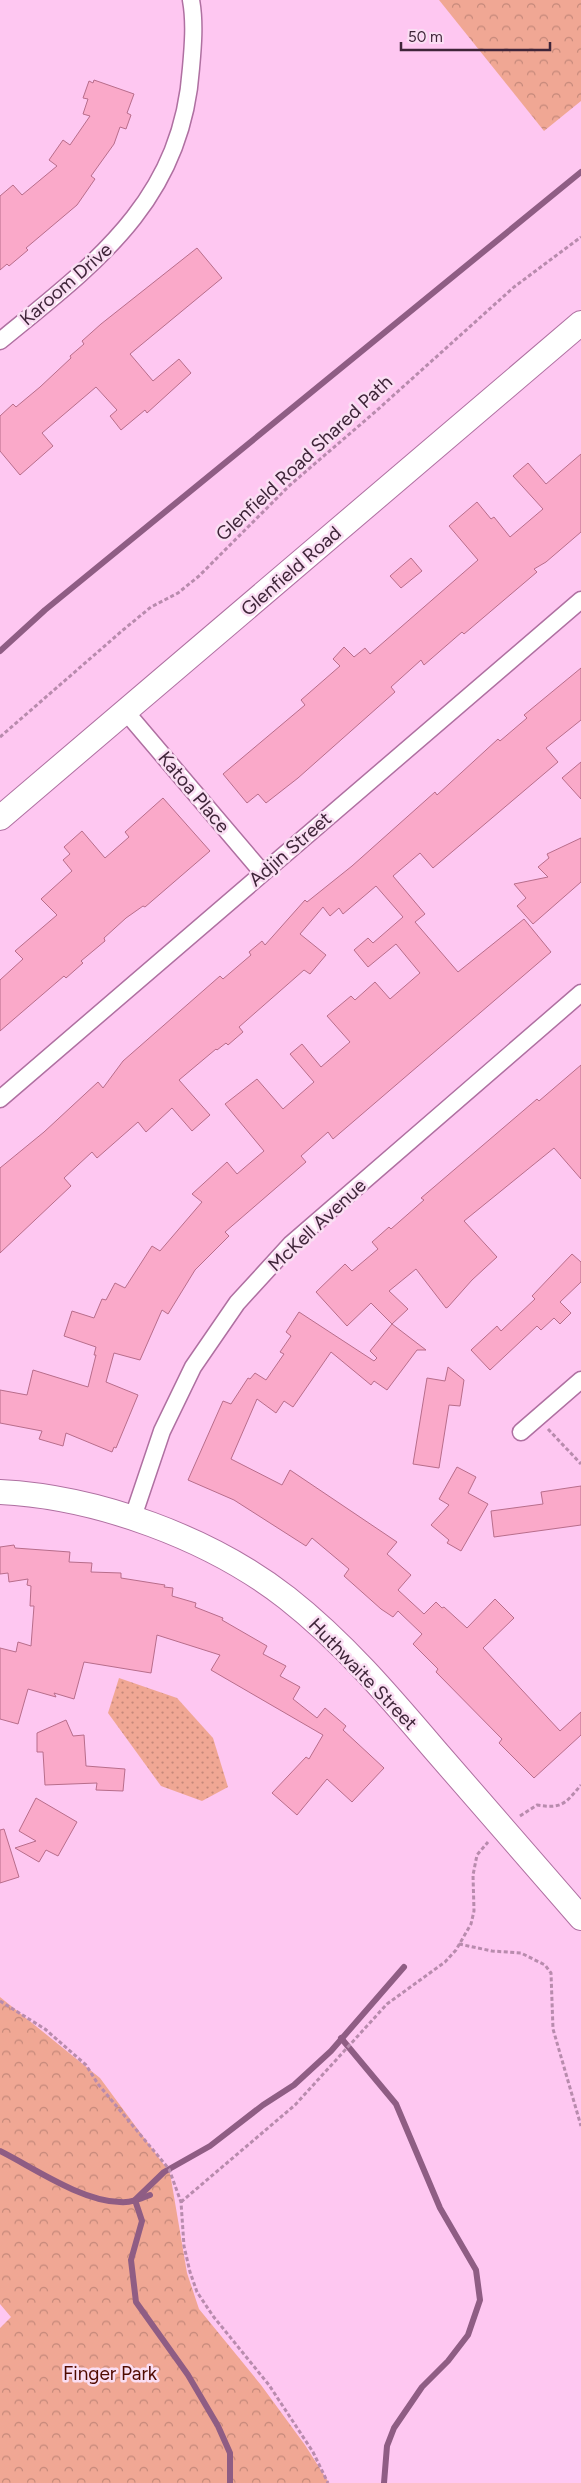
<svg xmlns="http://www.w3.org/2000/svg" width="581" height="2483" viewBox="0 0 581 2483" font-family="Figtree,sans-serif">
<style>
.grass{fill:url(#grass-dots)}
.forest{fill:url(#forest-crowns)}
.lines{fill:none;stroke-linecap:round;stroke-linejoin:round}
.stream{stroke:#8f5d84;stroke-width:6}
.building{fill:#faa9c9;stroke:#b86d8b}
.street-casing{stroke:#af70a1;stroke-width:19}
.secondary-casing{stroke:#af70a1;stroke-width:26}
.path{stroke:#b88bad;stroke-width:3;stroke-dasharray:4 2.5;stroke-linecap:butt}
.street{stroke:#fff;stroke-width:16}
.secondary{stroke:#fff;stroke-width:24}
.labels{text-anchor:middle;dominant-baseline:central;stroke-width:5;stroke-linejoin:round;paint-order:stroke}
.street-label{font-size:19px;fill:#3f2539;stroke:#fadef3}
.park-label{font-size:19px;fill:#500b00;stroke:#fadef3}
</style>
<defs>
<pattern id="grass-dots" width="8" height="8" patternUnits="userSpaceOnUse" patternTransform="scale(1.25)"><rect width="8" height="8" fill="#f0a794"/><path d="M2 2h.1M6 6h.1" fill="none" stroke="#c4887a" stroke-width="1.8" stroke-linecap="round"/></pattern>
<pattern id="forest-crowns" width="20" height="18" patternUnits="userSpaceOnUse" patternTransform="scale(1.25)"><rect width="20" height="18" fill="#f0a794"/><path d="M2 6a3 3 0 1 1 6 0M12 15a3 3 0 1 1 6 0" fill="none" stroke="#c4887a"/></pattern>
</defs>
<rect width="100%" height="100%" fill="#fec7f1"/>
<path class="grass" d="M119,1678L177,1698L213,1738L228,1787L202,1801L161,1786L108,1713Z"/>
<g class="forest">
<path d="M439,0H581V101L544,131Z"/>
<path d="M0,1997L100,2078L170,2173L187,2273L199,2309L261,2385L305,2445L329,2483H0V2328L11,2317L0,2304Z"/>
</g>
<g class="lines">
<g class="stream">
<path d="M0,651L45,610L581,172"/>
<path d="M341,2038L396,2104L440,2208L476,2270L480,2300L468,2335L448,2361L422,2387L394,2428L387,2446L384,2483"/>
<path d="M0,2151C34,2168 81,2201 120,2202C130,2203 140,2199 150,2195"/>
<path d="M230,2483V2453L218,2426L188,2375L136,2302L131,2260L142,2221L135,2200L164,2172L210,2146L263,2105L294,2085L331,2051L404,1967"/>
</g>
</g>
<g class="building">
<path d="M94,80L134,94L127,113L131,115L126,129L120,127L114,144L91,176L95,179L77,205L26,248L28,250L9,266L7,264L0,270V196L13,185L22,195L57,166L49,160L63,140L70,145L90,116L83,114L88,99L83,98L89,81L93,83Z"/>
<path d="M197,248L222,278L130,354L153,381L179,359L191,373L147,413L145,410L121,430L110,416L117,410L96,387L42,433L53,446L20,475L0,451V416L13,404L16,407L40,387L71,358L70,356L84,344L82,341L101,324Z"/>
<path d="M581,454V532L546,562L534,569L537,572L464,634L462,632L424,665L421,660L391,687L395,692L298,778L266,803L258,794L247,803L223,774L305,705L301,700L340,666L333,659L344,647L354,657L365,648L370,654L478,560L449,526L477,502L491,519L494,517L510,537L543,509L513,476L528,463L546,484Z"/>
<path d="M411,558L422,571L401,588L390,576Z"/>
<path d="M581,668V720L546,748L558,762L433,868L420,853L393,876L425,914L415,922L458,972L524,919L551,952L333,1139L328,1132L301,1156L306,1162L225,1232L229,1236L195,1270L168,1314L162,1310L140,1360L114,1353L106,1382L138,1395L116,1448L114,1447L112,1452L66,1433L63,1446L39,1439L42,1431L0,1423V1390L27,1395L33,1370L88,1387L96,1355H94L96,1347L64,1336L72,1311L94,1318L102,1299L106,1300L115,1283L125,1288L152,1246L160,1251L202,1202L192,1194L227,1162L237,1174L264,1151L225,1104L257,1079L283,1109L314,1082L290,1054L302,1044L321,1067L350,1042L327,1016L351,996L355,1000L375,982L390,999L420,973L396,944L368,967L354,950L368,938L373,943L403,917L376,886L343,914L339,908L330,916L323,907L300,934L326,955L310,974L304,970L239,1027L243,1032L228,1045L226,1043L217,1050L216,1049L179,1080L210,1115L192,1131L172,1108L146,1132L138,1122L97,1158L92,1152L64,1178L71,1186L0,1253V1168L44,1132L98,1082L103,1088L123,1061L220,976L223,979L251,955L249,952L262,941L265,945L305,900L307,902L352,866L435,792L437,795L498,739L500,741L527,718L524,715Z"/>
<path d="M581,762V799L562,778Z"/>
<path d="M163,798L210,851L145,907L143,906L126,918L104,938L105,941L81,961L83,963L66,978L64,976L0,1031V980L23,959L15,951L57,915L41,899L72,871L63,860L70,854L64,847L82,831L105,858L129,837L125,832Z"/>
<path d="M581,838V882L533,924L517,906L526,898L514,884L548,877L538,867L549,858L547,854Z"/>
<path d="M581,1065V1179L554,1148L464,1221L497,1257L472,1280L448,1307L446,1308L416,1269L389,1291L408,1309L392,1324L426,1350H417L387,1390L374,1381L371,1385L331,1352L293,1407L284,1401L276,1413L257,1399L231,1459L282,1485L290,1470L397,1542L387,1554L411,1575L398,1590L424,1614L436,1602L442,1608L444,1607L467,1628L495,1599L514,1618L483,1648L560,1731L581,1712V1735L534,1778L499,1743L502,1739L436,1672L438,1669L413,1644L422,1634L398,1611L393,1617L381,1609L344,1576L349,1569L312,1538L306,1546L234,1500L188,1480L223,1401L231,1404L248,1378L250,1379L255,1373L266,1380L284,1354L280,1352L291,1336L286,1332L299,1312L374,1361L377,1358L370,1351L392,1324L371,1303L347,1326L316,1292L345,1264L352,1271L378,1249L372,1242L389,1227L391,1229L424,1200L421,1198L434,1187L537,1099L539,1101Z"/>
<path d="M572,1254L581,1262V1282L560,1302L571,1313L560,1324L554,1318L541,1330L537,1326L490,1370L471,1350L497,1326L501,1331L535,1299L532,1296Z"/>
<path d="M448,1367L464,1380L460,1406L449,1405L439,1468L413,1464L427,1378L445,1381Z"/>
<path d="M457,1467L476,1477L468,1493L488,1504L461,1551L447,1543L449,1540L431,1525L449,1505L439,1499Z"/>
<path d="M581,1486V1525L494,1537L491,1511L543,1504L541,1492Z"/>
<path d="M14,1545L15,1548L70,1552L69,1562L92,1563L91,1572L121,1573V1578L165,1585L164,1587L173,1588L172,1596L196,1603L195,1607L223,1618L222,1620L267,1646L263,1654L286,1666L280,1676L300,1687L293,1699L317,1718L325,1708L346,1726L343,1730L384,1768L352,1802L327,1779L297,1815L272,1793L306,1757L309,1759L323,1735L211,1670L220,1655L157,1635L151,1673L84,1662L74,1699L54,1693L56,1697L28,1689L18,1724L0,1719V1648L16,1652L18,1642L31,1646L34,1606H30L31,1586L27,1585L28,1579L9,1582L8,1573L0,1574V1547Z"/>
<path d="M66,1720L73,1736L84,1735L86,1766L125,1769L123,1791L96,1790L97,1783L45,1785L43,1752H37V1733Z"/>
<path d="M36,1798L77,1822L58,1856L46,1850L39,1862L15,1848L36,1841L19,1831Z"/>
<path d="M4,1829L19,1877L0,1883V1830Z"/>
</g>
<g class="lines">
<g class="street-casing">
<g id="street">
<path d="M0,341C94,264 182,201 191,68C193,46 195,22 191,0"/>
<path d="M126,712L262,872"/>
<path d="M0,1099L581,600"/>
<path d="M521,1432L581,1380"/>
<path d="M133,1517L162,1431L193,1367L237,1303L291,1244L581,993"/>
</g>
</g>
<g class="secondary-casing">
<g id="secondary">
<path d="M0,818L581,323"/>
<path d="M0,1492C98,1497 210,1538 287,1598C343,1642 389,1696 435,1750C483,1806 532,1862 581,1918"/>
</g>
</g>
<g class="path">
<path d="M0,737L123,630L151,607L178,593L199,576L290,485L375,412L514,287L581,237"/>
<path d="M548,1429L581,1464"/>
<path d="M520,1816L537,1805C562,1809 565,1804 581,1785"/>
<path d="M459,1944L492,1951L521,1953L545,1965L551,1973L553,2029L581,2126"/>
<path d="M0,2001L45,2029L86,2065L98,2084L169,2169L181,2202L184,2246L190,2272L197,2292L213,2316L269,2385L313,2452L328,2483"/>
<path d="M181,2202L295,2105L387,2004L445,1962L456,1950L471,1924L474,1911L473,1875L477,1855L488,1842"/>
</g>
<use href="#street" class="street"/>
<use href="#secondary" class="secondary"/>
</g>
<g class="labels">
<g class="street-label">
<text transform="translate(66 284) rotate(-41)">Karoom Drive</text>
<text transform="translate(304 458) rotate(-43)">Glenfield Road Shared Path</text>
<text transform="translate(291 571) rotate(-41)">Glenfield Road</text>
<text transform="translate(194 792) rotate(50)">Katoa Place</text>
<text transform="translate(290 849) rotate(-41)">Adjin Street</text>
<text transform="translate(317 1225) rotate(-43)">McKell Avenue</text>
<text transform="translate(363 1674) rotate(46)">Huthwaite Street</text>
</g>
<g class="park-label">
<text x="110" y="2373">Finger Park</text>
</g>
</g>
<path d="M401 42v8h149v-8" fill="none" stroke="#3f2539" stroke-width="2.5"/>
<text x="408" y="42" font-size="15" fill="#3f2539" stroke="#fadef3" stroke-width="4" paint-order="stroke">50 m</text>
</svg>
